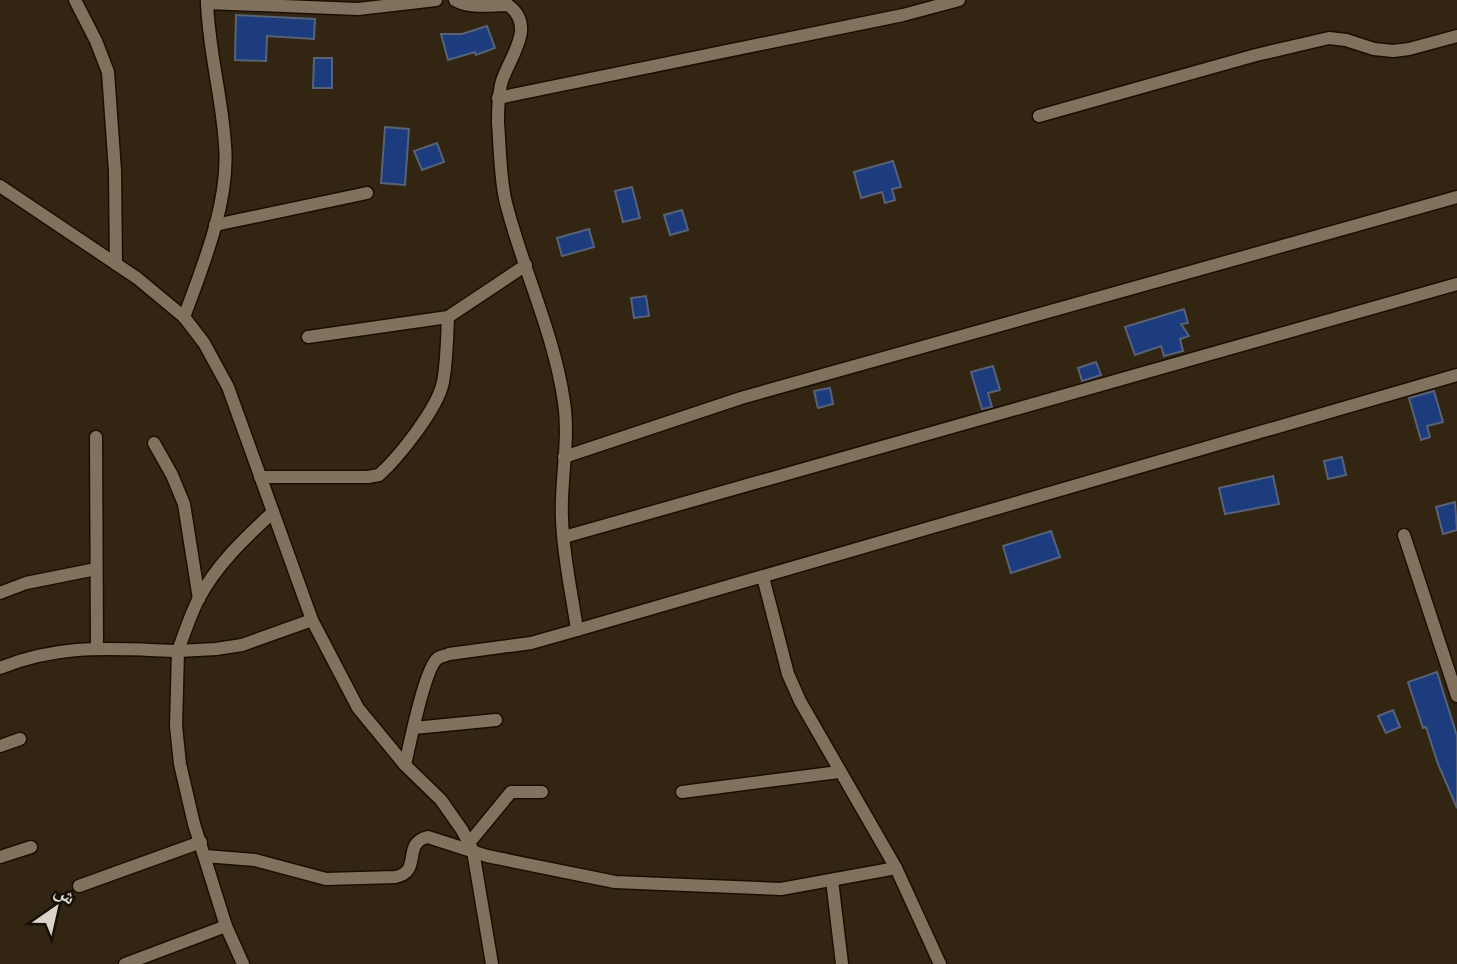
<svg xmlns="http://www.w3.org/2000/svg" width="1457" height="964" viewBox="0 0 1457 964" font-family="Mulish,'Noto Naskh Arabic',sans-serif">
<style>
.building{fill:#1c3c7e;stroke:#576277;stroke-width:2}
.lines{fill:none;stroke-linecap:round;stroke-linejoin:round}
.minor-casing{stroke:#1a0e00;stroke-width:15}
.minor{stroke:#81725d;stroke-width:12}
</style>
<rect width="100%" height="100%" fill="#322613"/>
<g class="building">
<path d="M236,15L315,19L314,39L267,36L266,61L235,60Z"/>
<path d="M487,26L495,48L476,55L475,52L448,60L441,34H462Z"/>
<path d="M314,58H332V88H313Z"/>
<path d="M385,127L409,129L405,185L381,183Z"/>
<path d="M437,143L444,162L422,170L414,151Z"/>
<path d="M893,161L901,187L892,189L895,200L885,203L882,192L861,198L854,172Z"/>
<path d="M632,187L640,218L623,222L615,191Z"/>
<path d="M682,210L688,230L670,235L664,215Z"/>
<path d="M589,229L594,247L562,256L557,238Z"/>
<path d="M646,296L649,316L634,318L631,298Z"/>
<path d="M1184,309L1188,323L1181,324L1189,336L1180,339L1183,351L1164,356L1161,346L1135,355L1125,327Z"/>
<path d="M1096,362L1101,375L1082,381L1078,368Z"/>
<path d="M993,366L1000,390L988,393L992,407L982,409L971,372Z"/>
<path d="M830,388L833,404L818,408L814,391Z"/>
<path d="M1434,391L1443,422L1427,426L1430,437L1421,440L1409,398Z"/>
<path d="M1342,457L1346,475L1328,479L1324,461Z"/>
<path d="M1273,476L1279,504L1225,514L1219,488Z"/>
<path d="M1455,502L1457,530L1443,534L1436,507Z"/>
<path d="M1051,531L1060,557L1011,573L1003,546Z"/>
<path d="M1437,672L1457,736V808L1438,764L1426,727L1423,728L1408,682Z"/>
<path d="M1393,710L1400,727L1386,733L1378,716Z"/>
</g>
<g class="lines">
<g class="minor-casing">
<g id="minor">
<path d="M75,0L96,41L108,72L115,171L116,264"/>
<path d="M207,3L358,9L436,0"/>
<path d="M498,98L903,15L959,0"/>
<path d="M1039,116L1256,55L1329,38L1346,40L1374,49L1393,51L1409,49L1457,36"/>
<path d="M0,186L137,278L184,317L204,343L228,387L312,620L358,708L405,765L441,800L462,830L473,851L492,964"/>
<path d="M215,225L367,193"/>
<path d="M184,317C203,266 230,200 225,145C222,96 208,49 207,0"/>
<path d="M308,337L448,317"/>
<path d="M96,437L97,648"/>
<path d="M154,443L172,475L184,504L199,599"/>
<path d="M564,457L741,398L1457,197"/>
<path d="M260,477H368L379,475C399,457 438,408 443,382C447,361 447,338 448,317L526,265"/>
<path d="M1404,535L1457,696"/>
<path d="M564,537L1457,284"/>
<path d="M763,577L788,674L800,701L896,868L940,964"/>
<path d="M0,593L26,583L96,569"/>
<path d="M577,630L1457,375"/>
<path d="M0,668C61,643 114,649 178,651C184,634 190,616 198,600C216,565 245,538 273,512"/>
<path d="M414,728L496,720"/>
<path d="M0,746L20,739"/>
<path d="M405,765C409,747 425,667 438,658C441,656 445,656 449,654L531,643L577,630C572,594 563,556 562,519C560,481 570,441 564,402C554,333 523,270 506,203C500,180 500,147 498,123C498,109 498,94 502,81C510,56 537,26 508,5C491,5 470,9 455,0"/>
<path d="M682,792L839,772"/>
<path d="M469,843L511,792H542"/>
<path d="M205,856L255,860L326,879L395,877C423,872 401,843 428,837L487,856L615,882L781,889L896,868"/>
<path d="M0,857L31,847"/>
<path d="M832,880L842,964"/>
<path d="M79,886L201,842"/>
<path d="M125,964L226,926"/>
<path d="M243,964L226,926L194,824L180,764L176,726L178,651L216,649L242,645L312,620"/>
</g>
</g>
<use href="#minor" class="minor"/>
</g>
<g transform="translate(56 908) rotate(34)" stroke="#151008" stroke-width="5" paint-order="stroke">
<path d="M0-5L12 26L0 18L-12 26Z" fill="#dbd3c7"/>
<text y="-10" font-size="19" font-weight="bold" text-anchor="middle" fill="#dbd3c7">ش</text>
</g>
</svg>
